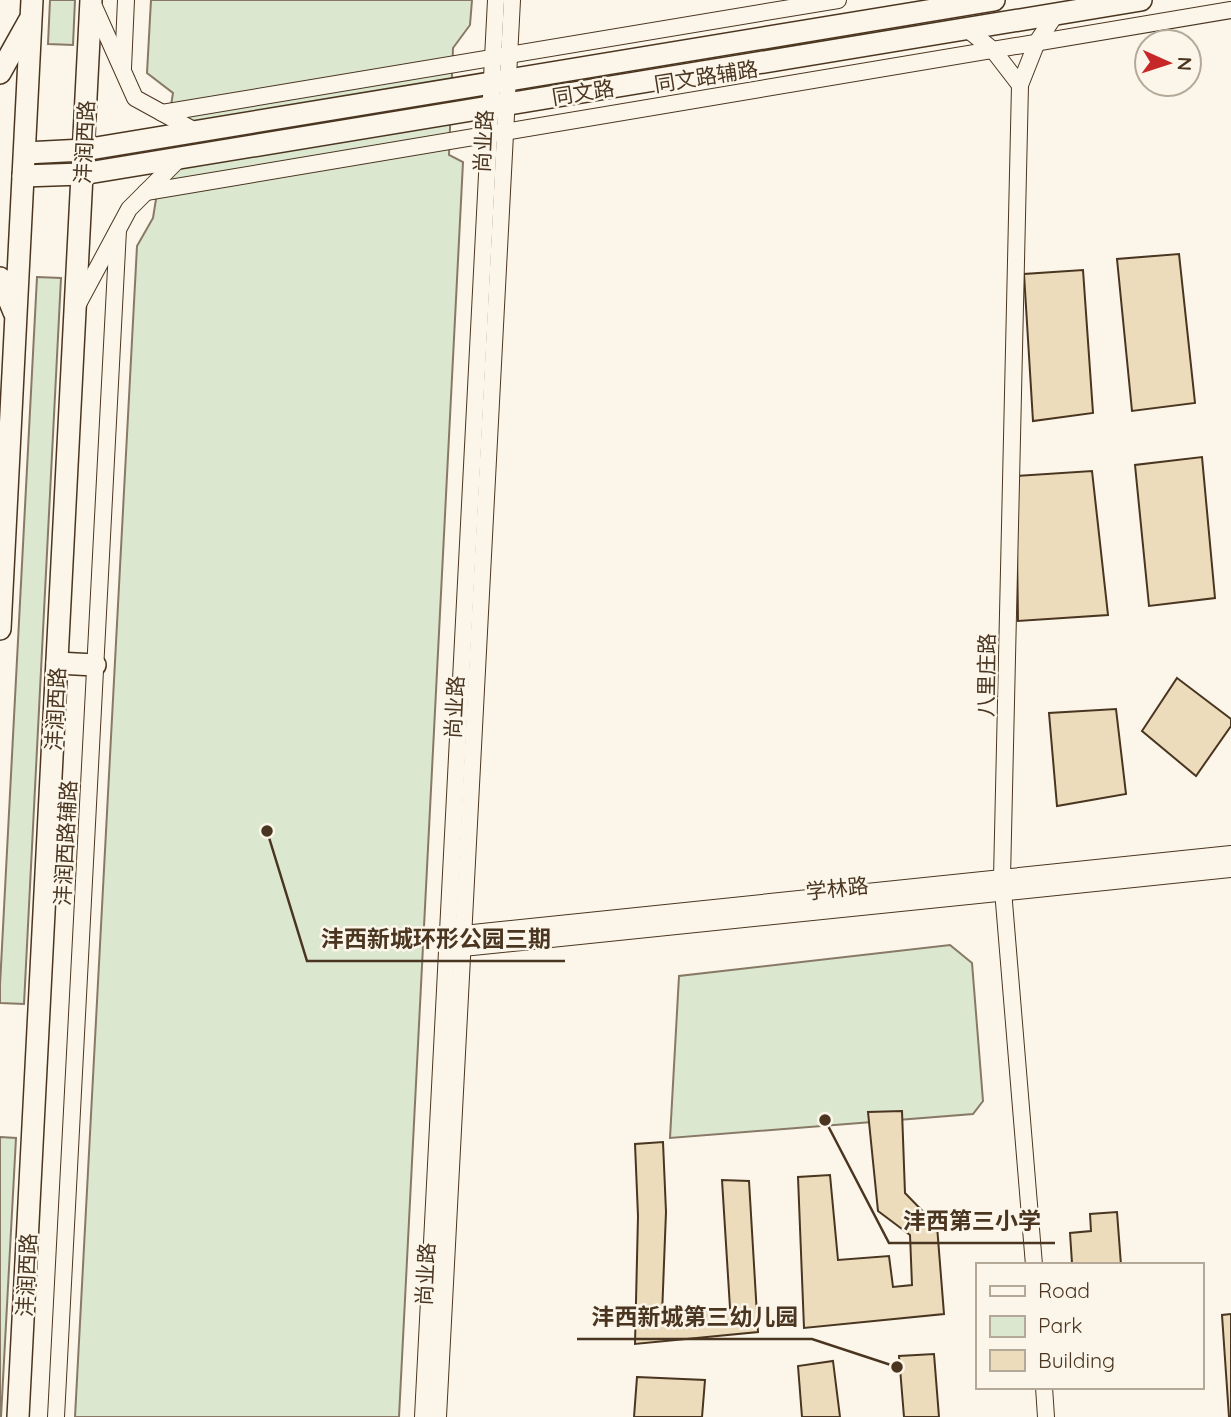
<svg xmlns="http://www.w3.org/2000/svg" width="1231" height="1417" viewBox="0 0 1231 1417" font-family="Quicksand,'Noto Sans SC',sans-serif">
<style>
.green{fill:#dce7d0;stroke:#887966;stroke-width:2}
.building{fill:#ecdcbc;stroke:#4a3520;stroke-width:2}
.lines{fill:none;stroke-linecap:round;stroke-linejoin:round}
.minor-casing{stroke:#4a3520;stroke-width:18}
.major-casing{stroke:#4a3520;stroke-width:24}
.minor{stroke:#fbf6e9;stroke-width:16}
.major{stroke:#fbf6e9;stroke-width:21}
.labels{text-anchor:middle;dominant-baseline:central;stroke-width:5;stroke-linejoin:round;paint-order:stroke}
.street-label{font-size:21px;fill:#4a3520;stroke:#fbf6e9}
.leader{fill:none;stroke:#4a3520;stroke-width:2.5}
.callout-dot{fill:#4a3520;stroke:#fbf6e9;stroke-width:2.5}
.callout-label{font-size:23px;text-anchor:middle;font-weight:bold;fill:#4a3520;stroke:#fbf6e9;stroke-width:5;stroke-linejoin:round;paint-order:stroke}
</style>
<rect width="100%" height="100%" fill="#fbf6e9"/>
<g class="green">
<path d="M50,0H75L73,45L48,44Z"/>
<path d="M151,0H472L470,25L453,48L449,155L463,162L399,1417H75L137,246L153,218L173,93L147,73Z"/>
<path d="M37,277L61,278L24,1004L0,1003V985Z"/>
<path d="M950,945L972,963L983,1101L973,1114L670,1138L679,976Z"/>
<path d="M0,1137L16,1138L1,1417H0Z"/>
</g>
<g class="building">
<path d="M1179,254L1195,403L1132,411L1117,259Z"/>
<path d="M1083,270L1093,413L1033,421L1024,274Z"/>
<path d="M1202,457L1215,598L1149,606L1135,465Z"/>
<path d="M1092,471L1108,615L1018,621L1016,476Z"/>
<path d="M1177,678L1231,719V726L1196,776L1142,731Z"/>
<path d="M1116,709L1126,794L1057,806L1049,713Z"/>
<path d="M902,1111L905,1193L937,1226L944,1314L804,1328L798,1177L830,1175L838,1260L889,1256L893,1287L912,1285L910,1235L878,1211L868,1112Z"/>
<path d="M663,1142L666,1212L662,1315L730,1308L722,1180L749,1181L758,1332L635,1344L638,1216L635,1144Z"/>
<path d="M1117,1212L1121,1265L1072,1263L1070,1233L1091,1231L1090,1214Z"/>
<path d="M1231,1314V1417H1229L1222,1315Z"/>
<path d="M934,1354L939,1417H904L899,1356Z"/>
<path d="M833,1361L840,1417H802L798,1366Z"/>
<path d="M637,1377L705,1380L702,1417H634Z"/>
</g>
<g class="lines">
<g class="minor-casing">
<g id="minor">
<path d="M92,2L135,98L197,132"/>
<path d="M967,29L993,50L1020,85L1037,42L1056,14"/>
<path d="M123,68L126,0"/>
<path d="M1020,85L1002,878L1034,1265"/>
<path d="M162,113L838,0"/>
<path d="M146,192L1231,10"/>
<path d="M77,306L129,209L180,158"/>
<path d="M454,935L1231,854"/>
<path d="M453,949L1231,869"/>
<path d="M1044,1387L1046,1417"/>
<path d="M56,1417L118,230"/>
<path d="M423,1417L496,0"/>
<path d="M438,1417L512,0"/>
</g>
</g>
<g class="major-casing">
<g id="major">
<path d="M0,73L29,21"/>
<path d="M25,153L84,150L994,0"/>
<path d="M23,176L82,174L1141,0"/>
<path d="M0,278L14,312"/>
<path d="M0,629L32,0"/>
<path d="M57,663L95,665"/>
<path d="M18,1417L91,0"/>
</g>
</g>
<use href="#minor" class="minor"/>
<use href="#major" class="major"/>
</g>
<g class="labels">
<g class="street-label">
<text transform="translate(706 76) rotate(-9)">同文路辅路</text>
<text transform="translate(583 92) rotate(-9)">同文路</text>
<text transform="translate(483 141) rotate(-87)">尚业路</text>
<text transform="translate(84 142) rotate(-87)">沣润西路</text>
<text transform="translate(986 675) rotate(-89)">八里庄路</text>
<text transform="translate(454 707) rotate(-87)">尚业路</text>
<text transform="translate(55 709) rotate(-87)">沣润西路</text>
<text transform="translate(65 843) rotate(-87)">沣润西路辅路</text>
<text transform="translate(837 888) rotate(-6)">学林路</text>
<text transform="translate(425 1274) rotate(-87)">尚业路</text>
<text transform="translate(26 1275) rotate(-87)">沣润西路</text>
</g>
</g>
<path class="leader" d="M267 831L307 961H565M825 1120L889 1243H1055M897 1367L812 1339H577"/>
<g class="callout-dot">
<circle cx="267" cy="831" r="7"/>
<circle cx="825" cy="1120" r="7"/>
<circle cx="897" cy="1367" r="7"/>
</g>
<g class="callout-label">
<text x="436" y="947">沣西新城环形公园三期</text>
<text x="972" y="1229">沣西第三小学</text>
<text x="695" y="1325">沣西新城第三幼儿园</text>
</g>
<rect x="976" y="1263" width="228" height="126" fill="#fbf6e9" stroke="#b4a999" stroke-width="2"/>
<rect x="990" y="1286" width="35" height="10" fill="#fbf6e9" stroke="#b4a999" stroke-width="2"/>
<text x="1038" y="1298" font-size="21" fill="#4a3520">Road</text>
<rect x="990" y="1316" width="35" height="21" fill="#dce7d0" stroke="#b4a999" stroke-width="2"/>
<text x="1038" y="1333" font-size="21" fill="#4a3520">Park</text>
<rect x="990" y="1350" width="35" height="21" fill="#ecdcbc" stroke="#b4a999" stroke-width="2"/>
<text x="1038" y="1368" font-size="21" fill="#4a3520">Building</text>
<g transform="translate(1168 63) rotate(93)"><circle r="33" fill="#fbf6e9" stroke="#b4a999" stroke-width="2"/>
<path d="M0-5L12 26L0 18L-12 26Z" fill="#c62828"/>
<text y="-10" font-size="19" font-weight="bold" text-anchor="middle" fill="#4a3520">N</text>
</g>
</svg>
